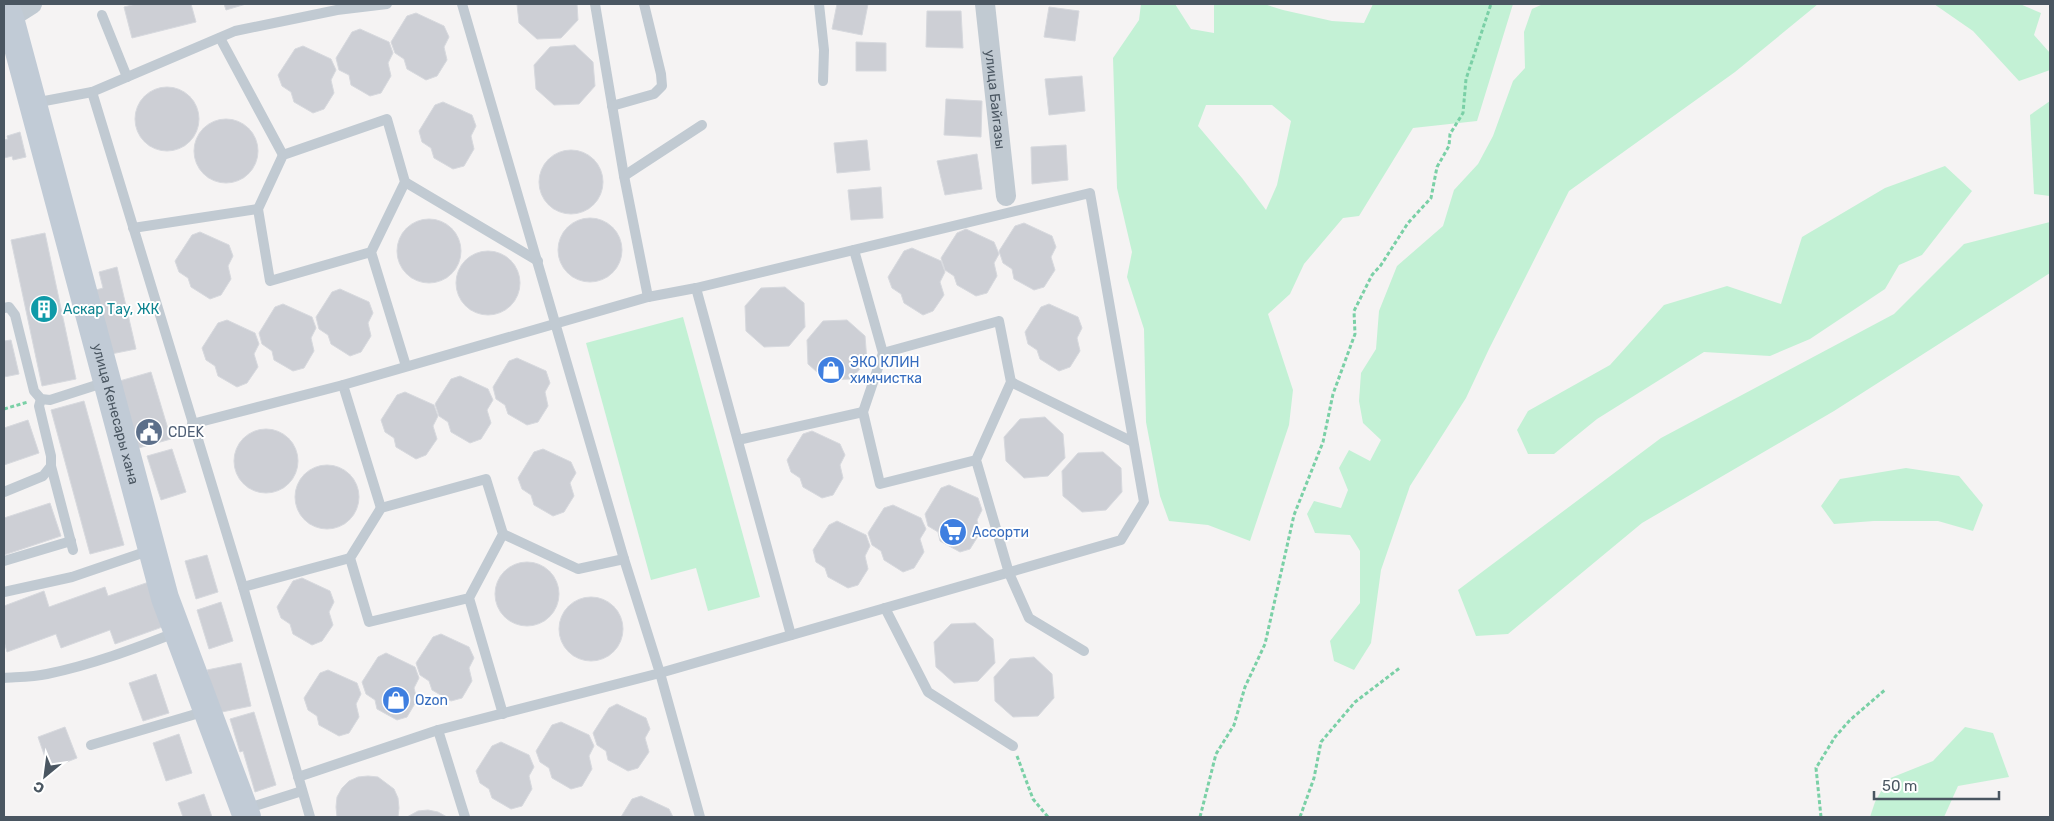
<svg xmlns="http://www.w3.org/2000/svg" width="2054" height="821" viewBox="0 0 2054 821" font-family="Rubik,sans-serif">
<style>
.green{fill:#c3f1d5;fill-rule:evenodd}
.building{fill:#cdcfd5;stroke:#d7d9de}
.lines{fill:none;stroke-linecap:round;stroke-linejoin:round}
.path{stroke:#7ad0a6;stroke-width:3;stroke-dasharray:4 2.5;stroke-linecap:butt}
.lane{stroke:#c1cad2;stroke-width:10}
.street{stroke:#c1cad2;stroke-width:20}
.secondary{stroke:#c1cbd6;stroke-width:28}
.labels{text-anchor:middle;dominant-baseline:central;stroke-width:4;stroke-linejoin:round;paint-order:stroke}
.street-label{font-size:14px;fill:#4a5661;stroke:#fff}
.culture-label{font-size:14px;fill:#0d838f;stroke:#fff;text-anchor:start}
.shop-label{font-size:14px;fill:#366cbe;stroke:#fff;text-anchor:start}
.service-label{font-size:14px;fill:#4e5e75;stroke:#fff;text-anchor:start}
</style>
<rect width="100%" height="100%" fill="#f5f3f3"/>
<g class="green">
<path d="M1141,4H1175L1191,29L1214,33V5L1220,4H1264L1283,10L1332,21L1364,23L1373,4H1513L1477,121L1413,128L1359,216L1343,218L1304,264L1290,294L1268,314L1293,390L1289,425L1250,541L1208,525L1169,521L1160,496L1146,422L1144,329L1127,277L1132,252L1117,188L1113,58L1139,20ZM1206,105H1272L1291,121L1277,185L1266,210L1242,178L1198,126Z"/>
<path d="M1543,4H1818L1735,72L1569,191L1489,349L1466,398L1410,486L1381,570L1371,643L1354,670L1334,661L1330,641L1360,603V551L1350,535L1315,533L1307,514L1314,501L1341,508L1348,490L1339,468L1349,450L1370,461L1381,440L1363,423L1359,401L1361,373L1376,349L1379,311L1397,266L1443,226L1454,190L1478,164L1493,136L1513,81L1525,68L1524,32L1532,9Z"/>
<path d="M1934,4H2020L2041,13L2034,35L2050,53V70L2019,81L1973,31Z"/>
<path d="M2050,101V196L2034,194L2030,115Z"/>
<path d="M1945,166L1972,191L1922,255L1899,265L1885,289L1810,339L1770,356L1704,352L1597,419L1554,454H1528L1517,430L1528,411L1610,365L1664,305L1727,286L1781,304L1802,237L1885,188Z"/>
<path d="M2050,222V273L1834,411L1642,523L1508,634L1476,636L1458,590L1661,438L1894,314L1964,244Z"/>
<path d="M683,317L760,597L708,611L696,568L651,580L586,343Z"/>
<path d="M1906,468L1959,476L1983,505L1973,531L1938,521H1874L1834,524L1821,506L1840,479Z"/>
<path d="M1965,727L1993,733L2009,777L1958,786L1944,817H1870L1875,802L1888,779L1933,761Z"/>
</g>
<g class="building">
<path d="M136,4H191L196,22L132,38L124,7Z"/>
<path d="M224,4H246L226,10Z"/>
<path d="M517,4H577L578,20L561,38L537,39L519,23Z"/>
<path d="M837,4H868L862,35L832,29Z"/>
<path d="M1049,7L1079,11L1075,41L1044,37Z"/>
<path d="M927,11H961L963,48L926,47Z"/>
<path d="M416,13L444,26L449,37L444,47L447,60L437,76L426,80L407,69L404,59L395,53L391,42L407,16Z"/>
<path d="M360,29L389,42L393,53L388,63L391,76L381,93L370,96L351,85L349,75L339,70L336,58L352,32Z"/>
<path d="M856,42L886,43V71H856Z"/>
<path d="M575,45L593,62L595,86L579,104L554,105L536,89L534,65L550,47Z"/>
<path d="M303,46L331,59L336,70L331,80L334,93L324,109L313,113L294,102L291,92L282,86L278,75L295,49Z"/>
<path d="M1082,76L1085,111L1049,115L1045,79Z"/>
<circle cx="167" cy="119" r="32"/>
<path d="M946,99L982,101L981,137L944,135Z"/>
<path d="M443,102L472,115L476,126L471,136L474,149L464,166L453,169L434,158L431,148L422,142L419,131L435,105Z"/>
<circle cx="226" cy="151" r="32"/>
<path d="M20,132L26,157L13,160L12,156L4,158V140L8,139L7,136Z"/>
<path d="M867,140L870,170L837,173L834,143Z"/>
<path d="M1066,145L1068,180L1032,184L1031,147Z"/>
<circle cx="571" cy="182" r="32"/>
<path d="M977,154L982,189L945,195L937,161Z"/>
<path d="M881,187L883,218L851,220L848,190Z"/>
<circle cx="590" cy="250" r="32"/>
<circle cx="429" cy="251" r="32"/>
<path d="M1024,223L1052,236L1056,247L1051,257L1055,270L1044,287L1034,290L1014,279L1012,269L1003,263L999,251L1015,226Z"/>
<path d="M966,229L994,242L999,254L994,263L997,276L987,293L976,296L957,285L954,276L945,270L941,258L957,233Z"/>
<path d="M200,232L229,245L233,256L228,266L231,279L221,295L210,299L191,287L188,278L179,272L175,261L192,235Z"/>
<path d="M45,233L76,379L42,386L11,240Z"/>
<path d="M912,248L941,261L945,272L940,282L944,295L933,311L923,315L904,303L901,294L892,288L888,277L904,251Z"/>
<circle cx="488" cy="283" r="32"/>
<path d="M117,267L136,349L111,354L96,290L103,288L99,272Z"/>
<path d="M785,287L804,303L805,327L789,346L764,347L746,331L745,306L761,288Z"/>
<path d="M340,289L369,302L373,313L368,323L371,336L361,352L350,356L331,344L328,335L319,329L316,317L332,292Z"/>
<path d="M283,304L312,317L316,328L311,338L314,351L304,368L293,371L274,360L272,351L262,344L259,333L275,307Z"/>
<path d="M1049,304L1078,317L1082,328L1077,338L1080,351L1070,367L1059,371L1040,359L1037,350L1028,344L1025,332L1041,307Z"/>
<path d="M227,320L255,333L259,344L254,354L258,367L247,383L237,387L218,376L215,366L206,360L202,348L218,323Z"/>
<path d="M847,320L865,336L867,361L851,379L826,380L808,364L807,340L823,321Z"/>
<path d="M11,340L19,374L4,377V341Z"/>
<path d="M517,358L546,371L550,383L545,392L548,406L538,422L527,425L508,414L505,405L496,399L493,387L509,361Z"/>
<path d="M151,372L171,439L135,449L116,382Z"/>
<path d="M460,376L488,389L493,400L487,410L491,423L481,439L470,443L451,432L448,422L439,416L435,404L451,379Z"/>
<path d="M405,392L434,405L438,416L433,426L437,439L426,455L416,459L396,447L394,438L385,432L381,420L397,395Z"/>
<path d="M84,401L124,545L90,554L51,410Z"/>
<path d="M1045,417L1063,434L1065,458L1048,476L1024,478L1006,461L1004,437L1020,419Z"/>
<path d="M28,420L39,453L4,465V428Z"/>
<circle cx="266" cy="461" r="32"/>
<path d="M812,431L840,444L845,455L840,465L843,478L833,495L822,498L803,487L800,478L791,472L787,460L803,434Z"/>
<path d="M172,449L186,492L161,500L147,456Z"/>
<path d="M543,449L571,462L576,473L570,483L574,496L564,512L553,516L534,505L531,495L522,489L518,478L534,452Z"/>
<path d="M1103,452L1121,468L1122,492L1106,510L1082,512L1063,496L1062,471L1078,453Z"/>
<circle cx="327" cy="497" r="32"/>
<path d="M949,485L978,498L982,510L977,520L980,533L970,549L960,552L940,541L938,532L928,526L925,514L941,488Z"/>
<path d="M50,503L61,536L4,555V518Z"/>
<path d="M893,505L921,518L926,529L920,539L924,552L914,568L903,572L884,560L881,551L872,545L868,533L884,508Z"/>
<path d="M837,521L866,535L870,546L865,556L868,569L858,585L848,588L828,577L825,568L816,562L813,550L829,525Z"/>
<path d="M207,555L218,592L196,599L185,561Z"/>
<circle cx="527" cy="594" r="32"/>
<path d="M302,578L330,591L334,602L329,612L333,625L322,641L312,645L293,634L290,624L281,618L277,607L293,581Z"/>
<path d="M149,582L165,626L115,644L110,630L61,648L56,634L7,652L4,641V606L44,591L49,607L105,587L108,596Z"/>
<circle cx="591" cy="629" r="32"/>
<path d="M221,602L233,641L209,649L197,610Z"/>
<path d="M975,623L993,639L995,663L978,681L954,683L936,667L934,642L951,624Z"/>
<path d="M441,634L469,647L474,658L469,668L472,681L462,698L451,701L432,690L429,681L420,675L416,663L433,637Z"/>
<path d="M386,653L415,667L419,678L414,688L417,700L407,717L397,720L377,709L375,700L366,694L362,682L378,657Z"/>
<path d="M1034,657L1052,674L1054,698L1038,716L1013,717L995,701L994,677L1010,659Z"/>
<path d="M241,663L251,706L217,713L207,670Z"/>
<path d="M328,670L357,683L361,694L356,704L359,717L349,733L339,736L319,725L317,716L308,710L304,698L320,673Z"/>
<path d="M156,674L169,713L143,721L129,683Z"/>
<path d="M617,704L646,718L650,729L645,738L649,752L638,768L628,771L608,760L606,751L597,745L593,733L609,708Z"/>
<path d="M254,712L276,785L255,792L243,751L240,752L230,719Z"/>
<path d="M561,722L589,735L594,746L589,756L592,769L582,786L571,789L552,778L549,768L540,762L536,751L552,725Z"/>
<path d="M65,727L77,758L49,769L38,737Z"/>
<path d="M179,734L192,773L166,781L153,743Z"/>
<path d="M501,742L529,755L534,767L529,776L532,789L522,806L511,809L492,798L489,789L480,783L476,771L492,746Z"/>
<path d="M368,776L378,777L394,789L398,798L399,808L398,817H337L336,807L337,797L342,788L349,781L358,777Z"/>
<path d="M204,794L212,817H183L178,803Z"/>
<path d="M641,796L669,809L673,817H621L632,799Z"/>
<path d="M428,810L438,812L447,817H407L418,811Z"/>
</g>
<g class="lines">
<g class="path">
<path d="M4,409L28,402"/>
<path d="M1017,756L1033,799L1048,817"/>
<path d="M1200,817L1216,754L1234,725L1245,687L1265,644L1294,515L1323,442L1333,394L1355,334L1354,311L1372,275L1381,265L1408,223L1431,198L1437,167L1449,146L1450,134L1463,113L1466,79L1491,4"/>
<path d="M1300,817L1314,778L1321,742L1355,702L1401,667"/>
<path d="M1821,817L1816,768L1835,737L1850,720L1886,689"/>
</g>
<g class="lane">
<path d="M595,4L624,176L648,297"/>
<path d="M819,4L824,50L823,81"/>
<path d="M102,15L127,77"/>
<path d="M220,38L283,155"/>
<path d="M92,92L243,587L310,817"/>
<path d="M34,103L92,92L235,31L337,10L387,4"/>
<path d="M612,106L654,94L662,86L661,74L644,4"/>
<path d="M624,176L702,125"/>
<path d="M405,182L538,261"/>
<path d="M133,228L258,209"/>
<path d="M854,250L883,353"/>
<path d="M371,252L405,182L387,119L283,155L258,209L270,281L371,252L406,366"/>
<path d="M696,288L791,635"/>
<path d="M4,308L9,307L15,315L34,391L41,399L50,400L106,382"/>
<path d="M1011,382L1133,442"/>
<path d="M343,385L381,508"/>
<path d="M192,424L343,385L648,297L696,288L1090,193L1144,502L1121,540L660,673L700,817"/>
<path d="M738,440L863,412"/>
<path d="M976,460L1011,382L999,321L883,353L863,412L880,484L976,460L1009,573L1029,618L1084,651"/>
<path d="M51,466L73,550"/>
<path d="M4,492L43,476L51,466V456L39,406L41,399"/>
<path d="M503,534L578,569L624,559"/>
<path d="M4,561L71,541"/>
<path d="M243,587L350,558"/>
<path d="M4,592L72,577L151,550"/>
<path d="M469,598L503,534L486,479L381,508L350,558L369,622L469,598L503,714"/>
<path d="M885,608L928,692L1013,746"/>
<path d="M4,678C18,677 33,677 47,674C91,665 134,649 177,632"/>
<path d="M438,730L465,817"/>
<path d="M91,745L206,711"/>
<path d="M298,777L438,730L660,673L624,559L462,4"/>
<path d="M245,809L302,791"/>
</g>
<g class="street">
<path id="s1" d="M985,4L1006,196"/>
<path d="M10,18L32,4"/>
</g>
<path class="secondary" id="s2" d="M4,4L10,18L165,598L247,817"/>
</g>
<defs>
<g id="building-disc" transform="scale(1.4375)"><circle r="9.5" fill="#0f9aa8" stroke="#fff"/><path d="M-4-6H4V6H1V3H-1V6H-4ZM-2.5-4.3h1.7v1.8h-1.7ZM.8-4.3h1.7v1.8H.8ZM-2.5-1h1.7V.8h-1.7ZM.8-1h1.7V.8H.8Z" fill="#fff"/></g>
<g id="shop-disc" transform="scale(1.4375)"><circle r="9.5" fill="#3f7fe0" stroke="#fff"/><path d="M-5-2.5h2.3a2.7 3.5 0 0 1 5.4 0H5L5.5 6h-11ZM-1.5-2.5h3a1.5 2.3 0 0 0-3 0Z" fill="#fff"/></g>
<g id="civic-disc" transform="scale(1.4375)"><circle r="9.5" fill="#5c6f8a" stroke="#fff"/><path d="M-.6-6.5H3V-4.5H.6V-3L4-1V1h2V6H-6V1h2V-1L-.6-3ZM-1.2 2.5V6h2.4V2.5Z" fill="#fff"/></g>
<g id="supermarket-disc" transform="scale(1.4375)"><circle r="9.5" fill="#3f7fe0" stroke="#fff"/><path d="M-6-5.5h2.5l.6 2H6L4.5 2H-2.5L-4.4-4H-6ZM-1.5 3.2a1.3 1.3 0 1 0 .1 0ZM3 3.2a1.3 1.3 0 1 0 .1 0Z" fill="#fff"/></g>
</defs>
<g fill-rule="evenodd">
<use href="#building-disc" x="44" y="309"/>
<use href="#shop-disc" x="831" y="370"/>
<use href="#civic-disc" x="149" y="432"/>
<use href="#supermarket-disc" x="953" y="532"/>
<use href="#shop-disc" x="396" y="700"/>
</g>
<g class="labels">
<g class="street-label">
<text stroke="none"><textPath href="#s1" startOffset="96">улица Байгазы</textPath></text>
<text stroke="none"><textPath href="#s2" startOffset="425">улица Кенесары хана</textPath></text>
</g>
<g class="culture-label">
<text x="63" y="309">Аскар Тау, ЖК</text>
</g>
<g class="shop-label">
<text x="850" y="362">ЭКО КЛИН<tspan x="850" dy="16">химчистка</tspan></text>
<text x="972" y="532">Ассорти</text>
<text x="415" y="700">Ozon</text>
</g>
<g class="service-label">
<text x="168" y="432">CDEK</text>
</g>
</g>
<rect width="2054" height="821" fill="none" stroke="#4a5661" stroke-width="10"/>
<g transform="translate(45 776) rotate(209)" stroke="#ffffff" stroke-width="4" paint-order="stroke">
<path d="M0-4L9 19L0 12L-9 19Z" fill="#4a5661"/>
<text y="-8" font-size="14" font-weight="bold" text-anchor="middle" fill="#4a5661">С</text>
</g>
<path d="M1874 791v8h125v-8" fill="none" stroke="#4a5661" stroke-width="2.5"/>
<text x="1882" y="791" font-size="15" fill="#4a5661" stroke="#ffffff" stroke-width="4" paint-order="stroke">50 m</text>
</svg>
